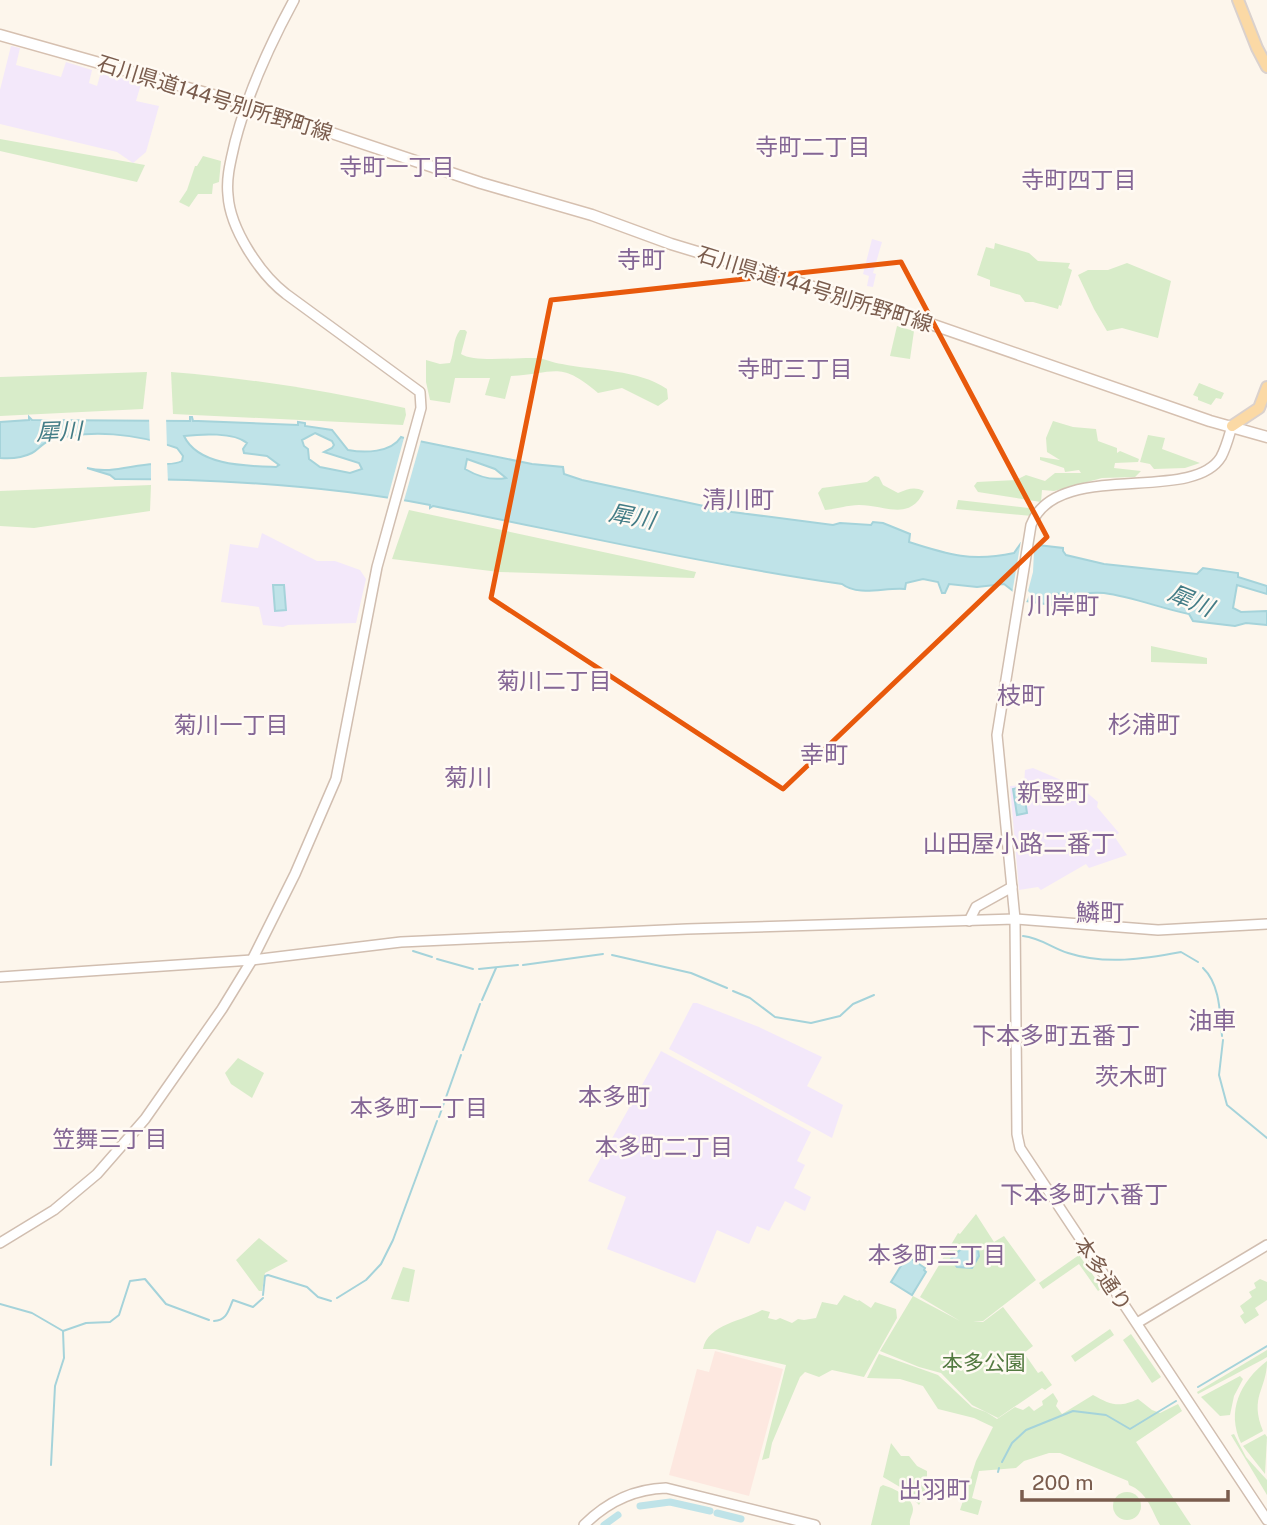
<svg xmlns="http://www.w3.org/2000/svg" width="1267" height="1525" viewBox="0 0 1267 1525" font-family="'Public Sans','Noto Sans JP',sans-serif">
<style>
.commercial{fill:#fde8e0}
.education{fill:#f3e8fa}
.green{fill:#d8ecc9}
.water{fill:#bfe3e8;stroke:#a5d3da;stroke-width:2;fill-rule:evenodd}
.pier{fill:#fdf6ec}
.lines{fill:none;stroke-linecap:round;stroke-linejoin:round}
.stream{stroke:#a5d3da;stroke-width:2}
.canal{stroke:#bfe3e8;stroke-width:7}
.tertiary-casing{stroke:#d1beb0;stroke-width:12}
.secondary-casing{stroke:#d6c0b0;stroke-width:13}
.primary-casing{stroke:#dad1cd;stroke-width:14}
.tertiary{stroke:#fff;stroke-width:9}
.secondary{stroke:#fff;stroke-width:10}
.primary{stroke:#fbd9a5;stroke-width:10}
.marked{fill:none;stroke:#e8590c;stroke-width:5;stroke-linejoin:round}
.labels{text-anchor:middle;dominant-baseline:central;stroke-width:5;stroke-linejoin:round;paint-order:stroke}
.street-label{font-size:21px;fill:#7a5c4d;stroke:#fffaf3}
.park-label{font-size:21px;fill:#537a41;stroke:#fffaf3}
.neighbourhood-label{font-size:23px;fill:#846695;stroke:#fffaf3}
.water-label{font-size:23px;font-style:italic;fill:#437c86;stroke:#fffaf3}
.quarter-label{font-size:24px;fill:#846695;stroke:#fffaf3}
</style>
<rect width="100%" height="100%" fill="#fdf6ec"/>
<path class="commercial" d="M715,1351L783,1369L749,1496L669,1475L697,1369L709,1372Z"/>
<g class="education">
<path d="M11,46L20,48L16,65L61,77L66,62L92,70L89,83L97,86L101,72L141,84L136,101L159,106L146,152L133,163L117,152L0,124V90Z"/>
<path d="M872,239L882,242L873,273L876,274L873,287L867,286L869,276L863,274Z"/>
<path d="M262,533L317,561H335L360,570L366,579L356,623L288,625L283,627L263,625L259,607L221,602L230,544L258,548Z"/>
<path d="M1033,768L1061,780L1073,781L1098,802L1097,807L1119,833L1114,836L1127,855L1089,868L1086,864L1041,890L1038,887L1019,890L1010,786L1024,785L1025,770Z"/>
<path d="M693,1003H697L759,1027L822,1057L807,1086L843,1105L832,1138L669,1049Z"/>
<path d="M661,1051L811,1132L797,1161L805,1165L794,1188L811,1197L805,1211L785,1201L769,1231L757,1226L749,1244L717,1230L695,1283L607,1249L626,1197L588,1181Z"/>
</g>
<g class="green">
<path d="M0,139L145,165L137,182L0,151Z"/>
<path d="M203,156L221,161L219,182L213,184L212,194H198L189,207L179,202L187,190L195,166H197Z"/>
<path d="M995,243L1029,253L1038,261L1070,263L1068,268L1072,270L1061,306L1059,305L1058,309L1033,302H1025L1020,295L990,286V280L977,275L986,247L994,249Z"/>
<path d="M1127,263L1171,281L1158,338L1122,328L1107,331L1094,309L1078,275L1088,270H1108Z"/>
<path d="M897,326L914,331L910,359L890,356Z"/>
<path d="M460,330H465L467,332L461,354C474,363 518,357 536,358C544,358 553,363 562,364C595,371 638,369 667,389L668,399L658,406L622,388L598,393C559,360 556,374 511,376L505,399L485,395L490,378H455L450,403L430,400L426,382V360L440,364L450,363C455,351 452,341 460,330Z"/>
<path d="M147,372L143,409L0,416V377Z"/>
<path d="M171,372C249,378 328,391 405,408L406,415L403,425L173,414Z"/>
<path d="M1199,383L1224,393L1221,399L1216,398L1211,405L1198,400V397L1193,395Z"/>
<path d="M1053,421L1073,427L1096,429L1098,441L1117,448V453L1120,451L1139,459L1138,462L1115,463L1114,468L1141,471L1135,477L1102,478L1054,491L1042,490L1041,502L978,492L974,486L977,482L1016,480L1026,475L1045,481L1055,473H1081L1079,470L1065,472L1064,468L1040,460V457L1060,460L1047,452L1046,438Z"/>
<path d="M1148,435L1165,438L1162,449L1200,463L1185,468L1154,469L1150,464L1140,462Z"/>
<path d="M875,476L879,477L883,485L898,493C908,489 914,486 924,491C910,522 885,505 859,505C848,505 836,509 825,510L818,493L822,488L867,482Z"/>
<path d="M151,485L150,511L34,528L0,526V491Z"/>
<path d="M958,500L1037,509L1032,516L956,509Z"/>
<path d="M409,510L696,572L694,578L499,572L392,559Z"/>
<path d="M1151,646L1207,658V664L1151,662Z"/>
<path d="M238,1058L264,1073L252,1098L231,1084L225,1073Z"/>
<path d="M976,1214L994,1242L1004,1236L1036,1280L983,1321L973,1322H983L1003,1307L1033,1346L1024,1353L1038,1373L1042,1371L1052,1385L1045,1390L1042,1388L998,1418L972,1405L941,1373L919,1367L880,1351L913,1296L960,1321L920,1297L958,1233L960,1234Z"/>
<path d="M259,1238L288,1261L265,1273L262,1291H259L236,1260Z"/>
<path d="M1079,1255L1102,1288L1098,1291L1079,1264L1043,1289L1039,1283Z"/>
<path d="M403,1267L415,1270L409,1302L391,1299Z"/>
<path d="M1260,1279L1267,1282V1300L1255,1308L1259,1315L1245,1324L1240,1316L1244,1313L1240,1306L1252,1297L1249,1292L1256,1288L1254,1283Z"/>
<path d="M844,1295L858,1301L859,1300L871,1308L875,1302L896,1309L897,1318L864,1377L832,1370L819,1377L805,1372L800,1377L772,1443L769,1458L762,1460L786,1365L715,1349H703C708,1324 743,1321 762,1310L770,1312L768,1318L776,1320L780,1318L792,1323L798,1319L804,1320L816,1318L822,1302L837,1305Z"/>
<path d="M1110,1329L1114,1335L1075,1362L1071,1356Z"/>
<path d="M1131,1334L1161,1377L1152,1383L1123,1340Z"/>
<path d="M1267,1350V1357L1262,1360L1198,1394L1197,1392Z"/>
<path d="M879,1354L938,1375L972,1407L986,1412L997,1419L1015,1407L1023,1410L1029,1406L1034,1411L1043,1405L1042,1401L1053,1393L1058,1401L1056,1406L1062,1414L1093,1395C1111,1405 1119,1408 1138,1399L1152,1410L1160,1413L1178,1404L1182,1411L1136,1442L1191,1525H1160C1151,1509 1147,1492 1129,1485L1128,1481L1060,1453H1049L1024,1461L1016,1468L979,1471L972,1498L982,1501L978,1515L960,1510L976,1461L993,1427L974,1418L938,1409L923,1386L900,1379L867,1378Z"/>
<path d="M1267,1361C1267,1390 1249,1396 1263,1431L1241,1443C1226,1411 1240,1382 1267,1361Z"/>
<path d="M1240,1376L1243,1379L1234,1396L1230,1415L1220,1416L1201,1397Z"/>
<path d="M1234,1434L1246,1457L1267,1480V1495L1231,1435Z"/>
<path d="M1265,1434L1267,1437L1265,1474L1243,1446Z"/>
<path d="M891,1443L901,1456H909L917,1466L927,1471V1490L919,1505L905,1490L883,1477Z"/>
<path d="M883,1485C893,1488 913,1497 913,1509C913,1515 909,1518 910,1525H871L880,1487Z"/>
<circle cx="1127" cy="1506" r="14"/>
</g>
<g class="water">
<path d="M29,417L32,420L190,421V417H192L193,421H198L298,425V422L305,423V426L332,430L348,450C364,453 391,453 401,437L404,438L532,464L563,467L564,474L582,480L732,512L833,525L840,523L871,525L873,522L883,523L910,534L909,542C949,555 972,562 1014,553L1021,543L1063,548V551L1066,555L1104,564L1197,574L1203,568L1238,573V577L1267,586V594L1237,585L1233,608L1241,612L1267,611V625L1246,623L1235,626L1193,621L1189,614C1160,608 1133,597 1104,593C1088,591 1069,597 1055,593L1052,605L1026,601L1004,584L977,587L949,584L945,593H942L938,582L923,579L906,583L905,589C885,587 859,597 842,584C704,564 570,533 433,506L430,508V505C325,485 221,479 115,479L110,475L87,468C111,474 131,465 154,464C164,463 173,466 182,461L183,456L177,448C138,434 89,428 49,441C41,444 38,450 32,453C22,458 11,459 0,458V422L29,420ZM315,433L332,441L334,445L332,448L324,452L359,463L362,469L350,473L320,467L309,459L308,449L304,446L302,440ZM184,436C201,434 234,432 247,443L243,449L244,453L267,456L279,465L276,467C247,466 198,466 184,436ZM467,459L495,469L506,478C491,481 477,476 465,469Z"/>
<path d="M273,585H284L286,610L275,611Z"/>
<path d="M1023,787L1027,813L1017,815L1013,789Z"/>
<path d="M970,1247L978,1250L979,1256L972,1268L957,1267L951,1259L960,1250Z"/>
<path d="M907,1256L925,1268L924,1270L926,1272L912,1295L891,1282Z"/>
</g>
<g class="pier">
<path d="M149,417H166L167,449L150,445Z"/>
<path d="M405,434L422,437L403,504L387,501Z"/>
<path d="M151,460H167L168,483H151Z"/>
<path d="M1021,540H1036L1037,549L1034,551L1033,572L1028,591L1030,593L1025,605L1012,594Z"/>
</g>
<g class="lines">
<g class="stream">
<path d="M1023,936C1041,938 1052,948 1068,953C1105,965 1144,959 1181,952L1198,962"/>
<path d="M413,951L432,957"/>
<path d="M612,955L691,973L727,988"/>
<path d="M437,959L473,969"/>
<path d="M523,965L603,954"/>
<path d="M1203,968C1220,984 1220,1013 1222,1036"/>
<path d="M479,969L518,965"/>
<path d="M733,991L750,998L775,1017L811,1023L840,1016L853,1004L874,995"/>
<path d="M482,1000L496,968"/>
<path d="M1223,1040L1219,1075L1227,1105L1267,1138"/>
<path d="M463,1050L480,1004"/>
<path d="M439,1117L461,1055"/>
<path d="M263,1295L265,1276L268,1275L307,1287L318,1297L331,1301"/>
<path d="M337,1298L366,1280L381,1264L393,1240L437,1121"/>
<path d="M0,1304L32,1313L63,1331L86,1323L110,1322L119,1315L130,1281L145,1279L166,1304L209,1320"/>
<path d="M214,1321C227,1320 228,1311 233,1300L253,1307L263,1298"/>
<path d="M1198,1387L1267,1346"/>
<path d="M1002,1462L1012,1443L1026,1430L1073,1411L1106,1415L1130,1429L1176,1401"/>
<path d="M51,1465L55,1386L64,1358L63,1331"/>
<path d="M998,1472L999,1468"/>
</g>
<g class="canal">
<path d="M640,1506L670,1502L710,1511"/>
<path d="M717,1513L741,1519"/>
<path d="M604,1525L618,1515"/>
</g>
<g class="tertiary-casing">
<g id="tertiary">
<path d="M1232,426C1229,436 1226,448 1221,457C1192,505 1056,458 1031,525L997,735L1015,919L1017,1134L1020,1148L1267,1520"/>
<path d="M969,921L976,907L1012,887"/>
<path d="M0,977L252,960L401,942L687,929L1015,919L1158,930L1267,924"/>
<path d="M0,1243L54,1210L97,1174L145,1119L222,1009L252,960L295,874L336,779L377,567L421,408L420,392L286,294C260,274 230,229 228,195C226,177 231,160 235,142C248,92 269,46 294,0"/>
<path d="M1137,1323L1267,1245"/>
<path d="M584,1525C607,1502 634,1489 666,1488L815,1525"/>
</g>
</g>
<g class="secondary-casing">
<path id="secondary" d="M0,35L245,104L481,183L592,215L671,244L899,313L1210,421L1267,437"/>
</g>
<g class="primary-casing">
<g id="primary">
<path d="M1238,0L1257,48L1267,67"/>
<path d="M1232,426L1259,408L1267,387"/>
</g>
</g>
<use href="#tertiary" class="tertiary"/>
<use href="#secondary" class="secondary"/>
<use href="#primary" class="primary"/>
</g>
<path class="marked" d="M901,262L1047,537L783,789L491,598L551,300Z"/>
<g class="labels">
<g class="street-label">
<text transform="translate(215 98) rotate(17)">石川県道144号別所野町線</text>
<text transform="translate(815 289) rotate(17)">石川県道144号別所野町線</text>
<text transform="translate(1103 1274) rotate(56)">本多通り</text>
</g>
<g class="park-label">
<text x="984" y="1362">本多公園</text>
</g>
<g class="neighbourhood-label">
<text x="813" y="146">寺町二丁目</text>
<text x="397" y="166">寺町一丁目</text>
<text x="1079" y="179">寺町四丁目</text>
<text x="795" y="368">寺町三丁目</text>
<text x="554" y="680">菊川二丁目</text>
<text x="231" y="724">菊川一丁目</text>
<text x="419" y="1107">本多町一丁目</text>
<text x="110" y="1138">笠舞三丁目</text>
<text x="664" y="1146">本多町二丁目</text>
<text x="937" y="1254">本多町三丁目</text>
</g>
<g class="water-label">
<text transform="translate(59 431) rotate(-2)">犀川</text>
<text transform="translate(632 516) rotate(11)">犀川</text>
<text transform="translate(1191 600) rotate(23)">犀川</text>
</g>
<g class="quarter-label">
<text x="641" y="259">寺町</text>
<text x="738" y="499">清川町</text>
<text x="1063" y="605">川岸町</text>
<text x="1021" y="695">枝町</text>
<text x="1144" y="724">杉浦町</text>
<text x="824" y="754">幸町</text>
<text x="468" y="777">菊川</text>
<text x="1053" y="792">新竪町</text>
<text x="1019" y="843">山田屋小路二番丁</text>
<text x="1100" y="912">鱗町</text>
<text x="1212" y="1020">油車</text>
<text x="1056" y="1035">下本多町五番丁</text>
<text x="1131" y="1076">茨木町</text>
<text x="614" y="1096">本多町</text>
<text x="1084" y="1194">下本多町六番丁</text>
<text x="934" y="1489">出羽町</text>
</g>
</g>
<path d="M1022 1490v10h206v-10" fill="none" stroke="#7a5c4d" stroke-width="3.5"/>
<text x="1032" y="1490" font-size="21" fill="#7a5c4d" stroke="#fffaf3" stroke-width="5" paint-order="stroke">200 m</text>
</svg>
